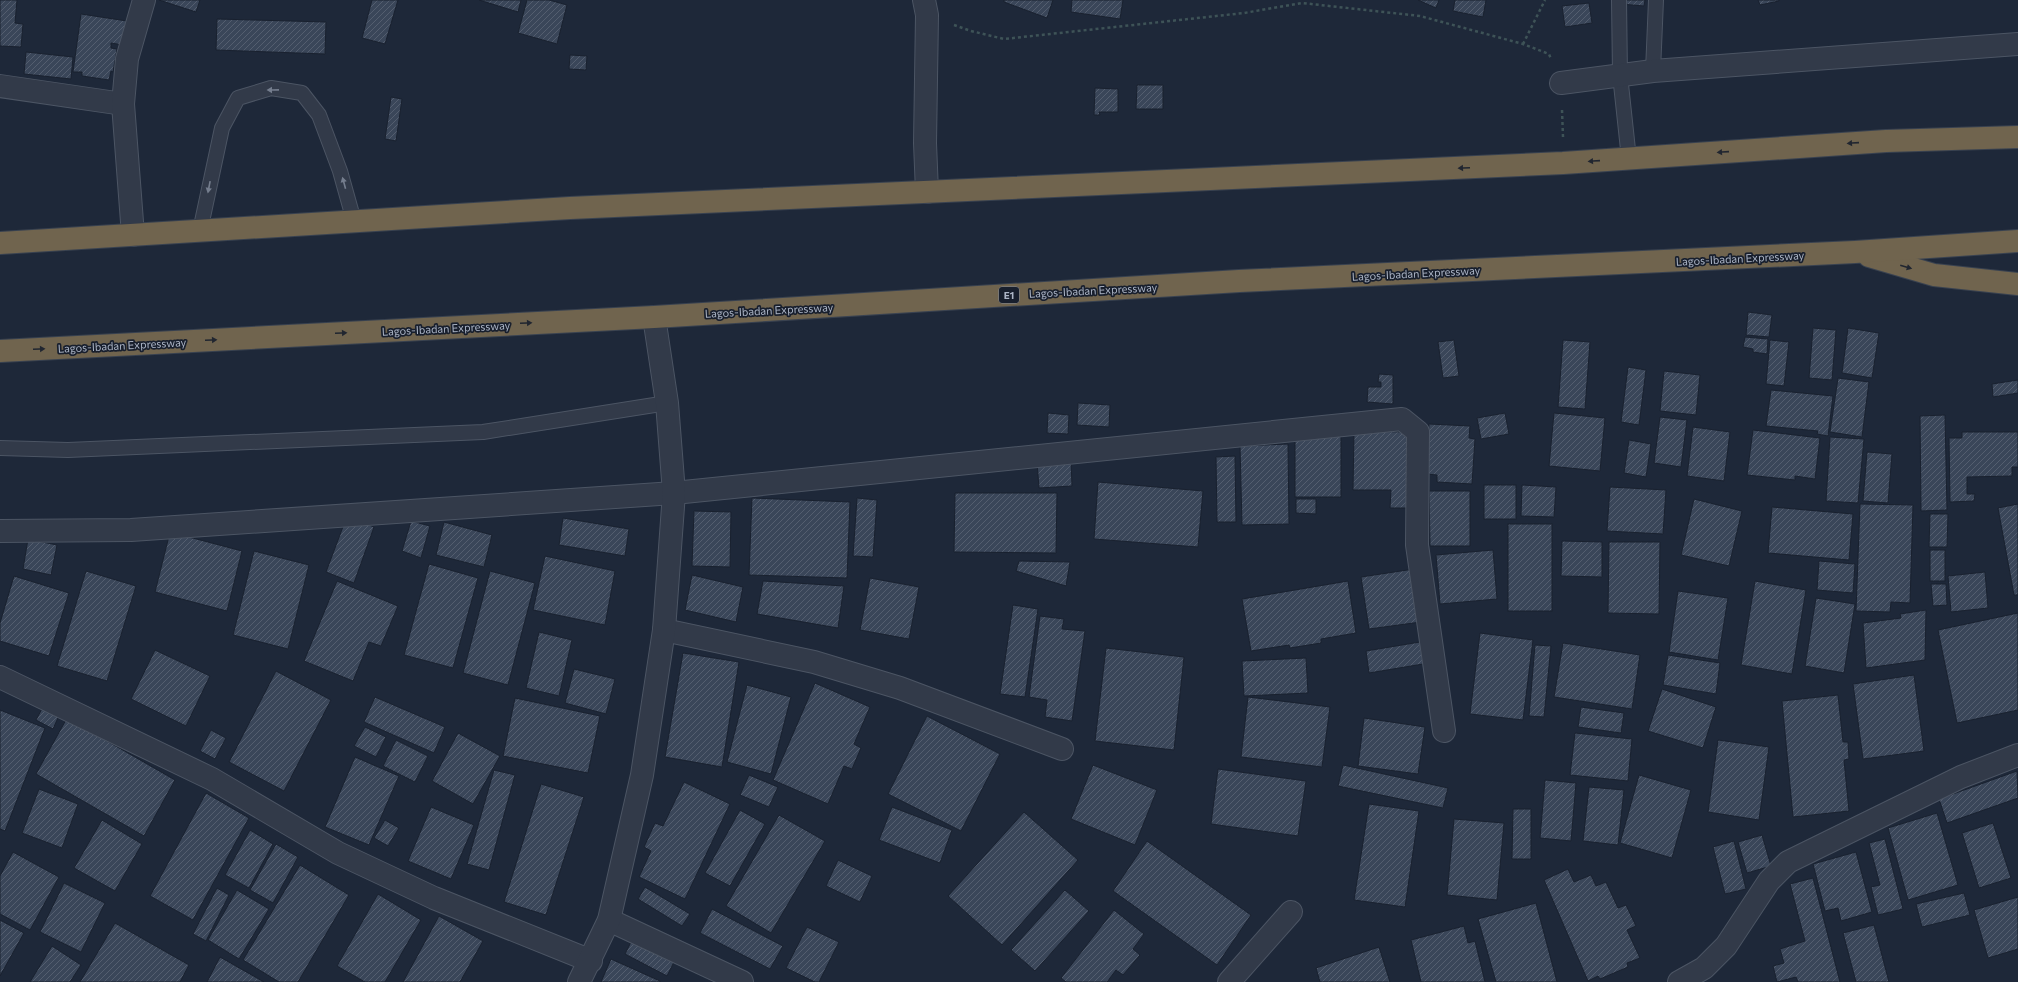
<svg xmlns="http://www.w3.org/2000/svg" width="2018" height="982" viewBox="0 0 2018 982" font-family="Commissioner,sans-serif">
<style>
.building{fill:url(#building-hatch);stroke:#19212f}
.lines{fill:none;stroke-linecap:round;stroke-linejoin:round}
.service-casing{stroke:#4c5564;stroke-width:16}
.minor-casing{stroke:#4c5564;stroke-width:24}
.motorway-casing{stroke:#394250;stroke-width:24}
.path{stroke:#3e5357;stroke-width:2.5;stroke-dasharray:3 3;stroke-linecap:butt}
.service{stroke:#323a49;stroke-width:14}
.minor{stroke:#323a49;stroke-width:22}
.motorway{stroke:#70644e;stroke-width:22}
.oneway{fill:#757e8e}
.oneway2{fill:#212630}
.labels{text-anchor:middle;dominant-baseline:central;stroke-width:3.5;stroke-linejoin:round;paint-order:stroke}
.shield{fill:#181f2d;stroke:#808898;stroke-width:1}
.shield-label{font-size:10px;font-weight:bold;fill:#acb5c6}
.street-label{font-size:11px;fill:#acb5c6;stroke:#181f2d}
</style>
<defs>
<pattern id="building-hatch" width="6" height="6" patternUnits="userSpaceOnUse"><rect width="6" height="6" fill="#3a4659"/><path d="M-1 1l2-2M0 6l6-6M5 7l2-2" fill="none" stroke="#545e6f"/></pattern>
</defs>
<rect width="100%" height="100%" fill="#1e2839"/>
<g class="building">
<path d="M0,0H17L15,23L23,24L21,47L0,46Z"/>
<path d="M159,0H200L196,12Z"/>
<path d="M372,0H398L385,44L362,38Z"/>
<path d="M479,0H521L518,12Z"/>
<path d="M527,0H549L567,5L557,44L518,33Z"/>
<path d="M1004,0H1053L1047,18L1004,2Z"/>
<path d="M1072,0H1123L1120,19L1071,12Z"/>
<path d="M1418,0H1439L1436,8Z"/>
<path d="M1455,0H1486L1483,17L1453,11Z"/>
<path d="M1620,0H1645L1644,6L1620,4Z"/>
<path d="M1758,0H1779V1L1760,5Z"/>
<path d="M1589,3L1592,23L1565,27L1562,6Z"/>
<path d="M81,14L127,21L123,45L111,43V48L117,49L113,72L111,71L109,80L82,76V72H73Z"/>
<path d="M217,19L326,22L325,54L216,50Z"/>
<path d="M26,52L73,57L71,79L24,74Z"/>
<path d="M570,55L587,56L586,70L569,69Z"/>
<path d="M1137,85H1163V109H1136Z"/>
<path d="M1095,88L1118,89V112H1099L1100,115H1094Z"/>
<path d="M391,97L402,99L396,141L385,139Z"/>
<path d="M1748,312L1772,315L1769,337L1746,335Z"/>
<path d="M1813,328L1836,330L1832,380L1809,378Z"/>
<path d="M1848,328L1879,333L1872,378L1842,373Z"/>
<path d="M1745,337L1768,339L1767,354L1753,352V349L1743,347Z"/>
<path d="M1454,340L1459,376L1443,378L1438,342Z"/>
<path d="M1563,340L1590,342L1585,409L1558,407Z"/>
<path d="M1770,340L1789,342L1784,386L1766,384Z"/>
<path d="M1628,367L1646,370L1639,425L1621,422Z"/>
<path d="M1664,371L1700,375L1696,415L1660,411Z"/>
<path d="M1379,374L1393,375V404L1367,402L1368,387H1381V382H1378Z"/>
<path d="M1838,378L1869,382L1862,437L1830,432Z"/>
<path d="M2018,380V393L1993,397L1992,384Z"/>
<path d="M1771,390L1833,396L1828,436L1817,434L1818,431L1766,426Z"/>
<path d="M1078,403L1110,405L1109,427L1077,425Z"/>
<path d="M1048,413L1069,415L1068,434L1047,433Z"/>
<path d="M1505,413L1509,434L1481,439L1477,418Z"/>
<path d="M1554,413L1605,418L1600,471L1549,466Z"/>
<path d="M1945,415L1947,510L1921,511L1920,416Z"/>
<path d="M1660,417L1687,420L1681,467L1654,463Z"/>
<path d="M1429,424L1470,426L1469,438L1475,439L1472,484L1437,482V475L1426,474Z"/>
<path d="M1693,427L1730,432L1724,481L1687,476Z"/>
<path d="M1753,430L1820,438L1815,479L1795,476V480L1747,475Z"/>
<path d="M1354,431L1408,432L1407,508H1390L1391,490H1353Z"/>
<path d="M1962,432H2018V467H2012V476L1967,477V494H1975L1974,501L1950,502L1949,438H1962Z"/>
<rect x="1295" y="436" width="46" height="61"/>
<path d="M1830,437L1864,439L1858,503L1826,501Z"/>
<path d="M1629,440L1651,444L1646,477L1624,473Z"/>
<path d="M1288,444L1289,524L1242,525L1240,446Z"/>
<path d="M1867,452L1892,454L1888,503L1863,501Z"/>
<path d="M1235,456L1236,522H1217L1216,457Z"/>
<path d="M1071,460L1072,486L1039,488L1037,462Z"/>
<path d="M1098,482L1203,491L1198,547L1094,539Z"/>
<rect x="1484" y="485" width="32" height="34"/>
<path d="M1522,485L1556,487L1554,517L1521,516Z"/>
<path d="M1610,487L1666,490L1663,534L1607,531Z"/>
<path d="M1429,491H1470V546H1430Z"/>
<path d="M955,493H1057L1056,553L954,552Z"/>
<path d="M752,498L850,502L847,578L749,575Z"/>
<path d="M857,498L877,500L873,557L853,556Z"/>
<path d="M1296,499H1316V514L1296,513Z"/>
<path d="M1694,499L1742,511L1729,566L1681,555Z"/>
<path d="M1860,504L1913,505L1910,603L1891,602L1890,612L1856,611Z"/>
<path d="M2018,504V595H2014L1998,508Z"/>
<path d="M1772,507L1853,514L1849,560L1768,553Z"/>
<path d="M694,511L731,512L730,567L692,566Z"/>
<path d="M1930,514H1948L1947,547H1929Z"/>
<path d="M347,516L374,527L354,583L326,572Z"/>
<path d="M563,518L629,529L625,556L559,545Z"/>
<path d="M411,521L430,526L421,558L402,551Z"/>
<path d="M444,522L492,535L484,567L436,555Z"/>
<rect x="1508" y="524" width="44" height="87"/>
<path d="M170,532L242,551L227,611L155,592Z"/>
<path d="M28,539L57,545L51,575L23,569Z"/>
<path d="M1562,541L1602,542V577L1561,576Z"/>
<path d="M1609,542H1660L1659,614L1608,613Z"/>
<path d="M1493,550L1497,599L1440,604L1436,555Z"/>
<rect x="1930" y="550" width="15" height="31"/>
<path d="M254,551L309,565L288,649L233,635Z"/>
<path d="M545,556L615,571L605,625L533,610Z"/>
<path d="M1019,561L1070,562L1066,586L1016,571Z"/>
<path d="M1819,561L1855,564L1853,593L1817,590Z"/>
<path d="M429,564L478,578L453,668L404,655Z"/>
<path d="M1414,569L1421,622L1369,629L1361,577Z"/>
<path d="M86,571L136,586L107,681L57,666Z"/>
<path d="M490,571L535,583L508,685L463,673Z"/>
<path d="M1985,572L1988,608L1951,612L1948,576Z"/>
<path d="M692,575L743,587L736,622L685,610Z"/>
<path d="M14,576L69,593L49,656L0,641V623Z"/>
<path d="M870,578L919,587L909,639L860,630Z"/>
<path d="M337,581L398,606L381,646L369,642L353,681L304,661Z"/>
<path d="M763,581L844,586L838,628L757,614Z"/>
<path d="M1348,581L1356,633L1321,639V643L1290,648L1289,645L1251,651L1242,599Z"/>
<path d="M1755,581L1806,590L1792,674L1741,665Z"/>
<path d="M1931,584H1946L1947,605L1933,606Z"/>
<path d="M1678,591L1728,598L1718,660L1669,652Z"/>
<path d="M1816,598L1855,604L1844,673L1805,666Z"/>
<path d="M1013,605L1038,609L1025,697L1000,694Z"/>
<path d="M1926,610L1925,660L1866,668L1863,623L1901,618L1900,614Z"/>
<path d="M2018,613V710L1957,723L1938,630Z"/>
<path d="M1040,616L1064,619L1062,629L1085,631L1072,721L1045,717L1047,700L1029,697Z"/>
<path d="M539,632L572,640L559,696L526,688Z"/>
<path d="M1480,633L1533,640L1523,720L1470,714Z"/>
<path d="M1420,642L1423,664L1369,673L1366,651Z"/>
<path d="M1563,643L1640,655L1632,709L1554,697Z"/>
<path d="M1535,645L1551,646L1544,717L1529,716Z"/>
<path d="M1106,648L1184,657L1174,750L1095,741Z"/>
<path d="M155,650L210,676L186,726L131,699Z"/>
<path d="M683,653L739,662L722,767L665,757Z"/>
<path d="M1668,655L1720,663L1716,694L1663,685Z"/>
<path d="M1306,658L1308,693L1244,696L1242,661Z"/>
<path d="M574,669L615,679L606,714L565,703Z"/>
<path d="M276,671L331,700L284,791L229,762Z"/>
<path d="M1914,675L1924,751L1863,759L1853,684Z"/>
<path d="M815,683L870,707L854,744L861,748L852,769L844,766L828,804L773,780Z"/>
<path d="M747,685L791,697L771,774L727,762Z"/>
<path d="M1662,689L1716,707L1703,748L1648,731Z"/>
<path d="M1838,695L1843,742H1848L1849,759L1844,760L1849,811L1793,817L1782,701Z"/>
<path d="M375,697L445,727L434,753L364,722Z"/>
<path d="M1248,697L1330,707L1322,767L1241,757Z"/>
<path d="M515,698L600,716L588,773L503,756Z"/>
<path d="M45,703L61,711L53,729L36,720Z"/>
<path d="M1581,707L1624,713L1621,733L1578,727Z"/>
<path d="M0,710L45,728L5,831L0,829Z"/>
<path d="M927,716L1000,754L961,831L888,794Z"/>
<path d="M67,718L175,780L144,836L36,774Z"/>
<path d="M1364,718L1425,727L1418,774L1358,766Z"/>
<path d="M365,727L386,737L376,757L354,746Z"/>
<path d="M211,730L226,738L215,759L200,751Z"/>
<path d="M458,733L500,756L473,804L432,781Z"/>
<path d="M1575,733L1632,739L1628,781L1570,775Z"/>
<path d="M396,740L428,756L415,782L383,766Z"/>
<path d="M1718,740L1769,747L1759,820L1708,812Z"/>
<path d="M355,757L399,776L369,845L325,827Z"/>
<path d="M1093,765L1157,790L1135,845L1071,819Z"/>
<path d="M1343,765L1448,788L1443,808L1338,786Z"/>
<path d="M1218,769L1306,781L1298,836L1211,824Z"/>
<path d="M494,770L515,775L489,870L467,864Z"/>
<path d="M2017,771L2018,798L1947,823L1939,799Z"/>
<path d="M749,775L778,787L769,807L740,795Z"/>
<path d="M1639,775L1691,790L1672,858L1620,843Z"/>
<path d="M1545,780L1576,783L1571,841L1540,838Z"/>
<path d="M684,782L730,804L685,899L639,877L651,851L644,847L655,823L663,826Z"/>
<path d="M541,784L584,797L546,915L504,902Z"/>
<path d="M1589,787L1624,790L1618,845L1583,841Z"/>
<path d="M39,789L78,804L62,848L22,833Z"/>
<path d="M206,793L249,818L193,920L150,896Z"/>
<path d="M1369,804L1419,811L1405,907L1354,900Z"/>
<path d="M431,807L474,825L451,879L408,861Z"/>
<path d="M892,807L952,830L940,863L879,840Z"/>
<path d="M1513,809H1531V859H1512Z"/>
<path d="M740,810L765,824L730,886L705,873Z"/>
<path d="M1024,812L1078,860L1002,945L948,896Z"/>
<path d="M1937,813L1958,885L1908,900L1888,828Z"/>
<path d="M779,815L825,841L771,933L726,906Z"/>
<path d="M1454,819L1504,823L1497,900L1447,895Z"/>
<path d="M102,820L142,844L115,891L74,868Z"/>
<path d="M385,820L399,828L388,846L374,838Z"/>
<path d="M1993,823L2011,878L1979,888L1962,833Z"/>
<path d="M250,830L273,844L249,888L225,875Z"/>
<path d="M1762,835L1771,866L1747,873L1738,842Z"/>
<path d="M1885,839L1903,909L1878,915L1871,887L1880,885L1869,843Z"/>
<path d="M1147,841L1251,915L1217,965L1113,891Z"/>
<path d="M1734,841L1746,889L1725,894L1713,847Z"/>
<path d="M276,844L298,857L273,903L250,890Z"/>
<path d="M13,852L59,877L30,930L0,914V876Z"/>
<path d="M1856,852L1872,912L1841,921L1838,908L1825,911L1813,864Z"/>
<path d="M838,860L872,876L860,902L826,886Z"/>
<path d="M300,865L349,895L298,982H279L243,960Z"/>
<path d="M1568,869L1574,882L1591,875L1596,886L1606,882L1618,908L1626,905L1636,926L1627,930L1640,958L1627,963L1628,967L1600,979L1598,976L1588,981L1544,880Z"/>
<path d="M1813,878L1840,982H1798L1796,977L1777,982L1773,966L1784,963L1780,949L1805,941L1790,884Z"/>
<path d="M64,883L105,903L81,952L40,932Z"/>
<path d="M645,887L690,914L682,926L638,899Z"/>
<path d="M217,888L229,895L206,941L193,934Z"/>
<path d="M237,890L269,909L239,959L208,940Z"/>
<path d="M1065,890L1089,911L1035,971L1011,950Z"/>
<path d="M1964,893L1970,915L1922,927L1916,904Z"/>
<path d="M378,894L421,920L385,982H365L337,966Z"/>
<path d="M2018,897V949L1988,958L1974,910Z"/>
<path d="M1536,903L1557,982H1496L1478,919Z"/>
<path d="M712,909L783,946L770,969L700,933Z"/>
<path d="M1114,910L1144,934L1133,949L1140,955L1123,975L1116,970L1107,982H1066L1061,978Z"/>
<path d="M439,916L483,941L460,982H403Z"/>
<path d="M0,920L24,933L0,976Z"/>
<path d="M115,923L189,965L180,982H80Z"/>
<path d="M1874,925L1889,982H1856L1843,933Z"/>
<path d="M1464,926L1468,943L1475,941L1485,982H1421L1411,940Z"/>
<path d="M807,927L839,942L819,982H815L786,968Z"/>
<path d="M634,936L676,958L667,976L625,954Z"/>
<path d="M52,946L81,965L70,982H30Z"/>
<path d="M1379,947L1390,982H1320L1316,968Z"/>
<path d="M220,957L264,982H207Z"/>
<path d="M611,959L660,981V982H601Z"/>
</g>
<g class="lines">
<g class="service-casing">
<g id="service">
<path d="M1619,0L1620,75L1629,159"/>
<path d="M1653,71L1656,0"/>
<path d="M200,231L222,128L238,98L271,88L302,93L319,115L340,171L354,221"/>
<path d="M0,448L68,450L483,432L667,403"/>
</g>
</g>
<g class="minor-casing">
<g id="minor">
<path d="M924,0L927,15L925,143L927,192"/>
<path d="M1561,83L1653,71L2018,44"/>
<path d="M0,86L123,104"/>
<path d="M133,235L123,104L127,59L144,0"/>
<path d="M0,531L131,530L674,493L1402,419L1418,432L1417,545L1444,731"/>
<path d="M664,630L814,662L900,688L1062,749"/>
<path d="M0,677L212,779L338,853L434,898L591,961"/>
<path d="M609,920L742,982"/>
<path d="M579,982L609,920L642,775L664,630L674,493L667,403L654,317"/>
<path d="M1229,982L1291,912"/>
<path d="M1679,982L1704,968L1726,946L1769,881L1788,862L1961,777L2018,755"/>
</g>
</g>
<g class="motorway-casing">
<g id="motorway">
<path d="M0,243L570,208L1563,163L1886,141L2018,137"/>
<path d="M1869,256L1934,275L2018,284"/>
<path d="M0,351L654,317L1239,281L1855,252L2018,241"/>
</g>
</g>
<g class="path">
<path d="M954,25L971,31L1004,39L1244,13L1302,3L1420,16L1523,44L1549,54L1551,59"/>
<path d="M1523,44L1545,0"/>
<path d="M1562,110L1563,137"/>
</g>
<use href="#service" class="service"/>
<use href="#minor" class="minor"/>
<use href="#motorway" class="motorway"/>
</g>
<defs><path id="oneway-solid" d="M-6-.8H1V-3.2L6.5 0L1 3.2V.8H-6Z"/></defs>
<g class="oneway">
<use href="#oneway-solid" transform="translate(273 90) rotate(179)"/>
<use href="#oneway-solid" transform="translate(344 183) rotate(-105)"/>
<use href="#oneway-solid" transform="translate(209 187) rotate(101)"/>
</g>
<g class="oneway2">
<use href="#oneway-solid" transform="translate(1853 143) rotate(176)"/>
<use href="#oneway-solid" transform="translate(1723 152) rotate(176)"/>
<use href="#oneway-solid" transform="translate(1594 161) rotate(176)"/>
<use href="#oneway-solid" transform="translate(1464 168) rotate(177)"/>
<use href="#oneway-solid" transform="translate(1906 267) rotate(16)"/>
<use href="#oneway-solid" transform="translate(526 323) rotate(-3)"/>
<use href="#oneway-solid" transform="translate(341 333) rotate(-3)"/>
<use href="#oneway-solid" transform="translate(211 340) rotate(-3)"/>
<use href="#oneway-solid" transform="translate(39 349) rotate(-3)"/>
</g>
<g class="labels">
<rect class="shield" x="999" y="287" width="20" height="16" rx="3"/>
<g class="shield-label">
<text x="1009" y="295">E1</text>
</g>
<g class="street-label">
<text transform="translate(1740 258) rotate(-3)">Lagos-Ibadan Expressway</text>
<text transform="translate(1416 273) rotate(-3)">Lagos-Ibadan Expressway</text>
<text transform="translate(1093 290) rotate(-3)">Lagos-Ibadan Expressway</text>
<text transform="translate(769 310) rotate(-3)">Lagos-Ibadan Expressway</text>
<text transform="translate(446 328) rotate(-3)">Lagos-Ibadan Expressway</text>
<text transform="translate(122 345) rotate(-3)">Lagos-Ibadan Expressway</text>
</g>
</g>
</svg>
